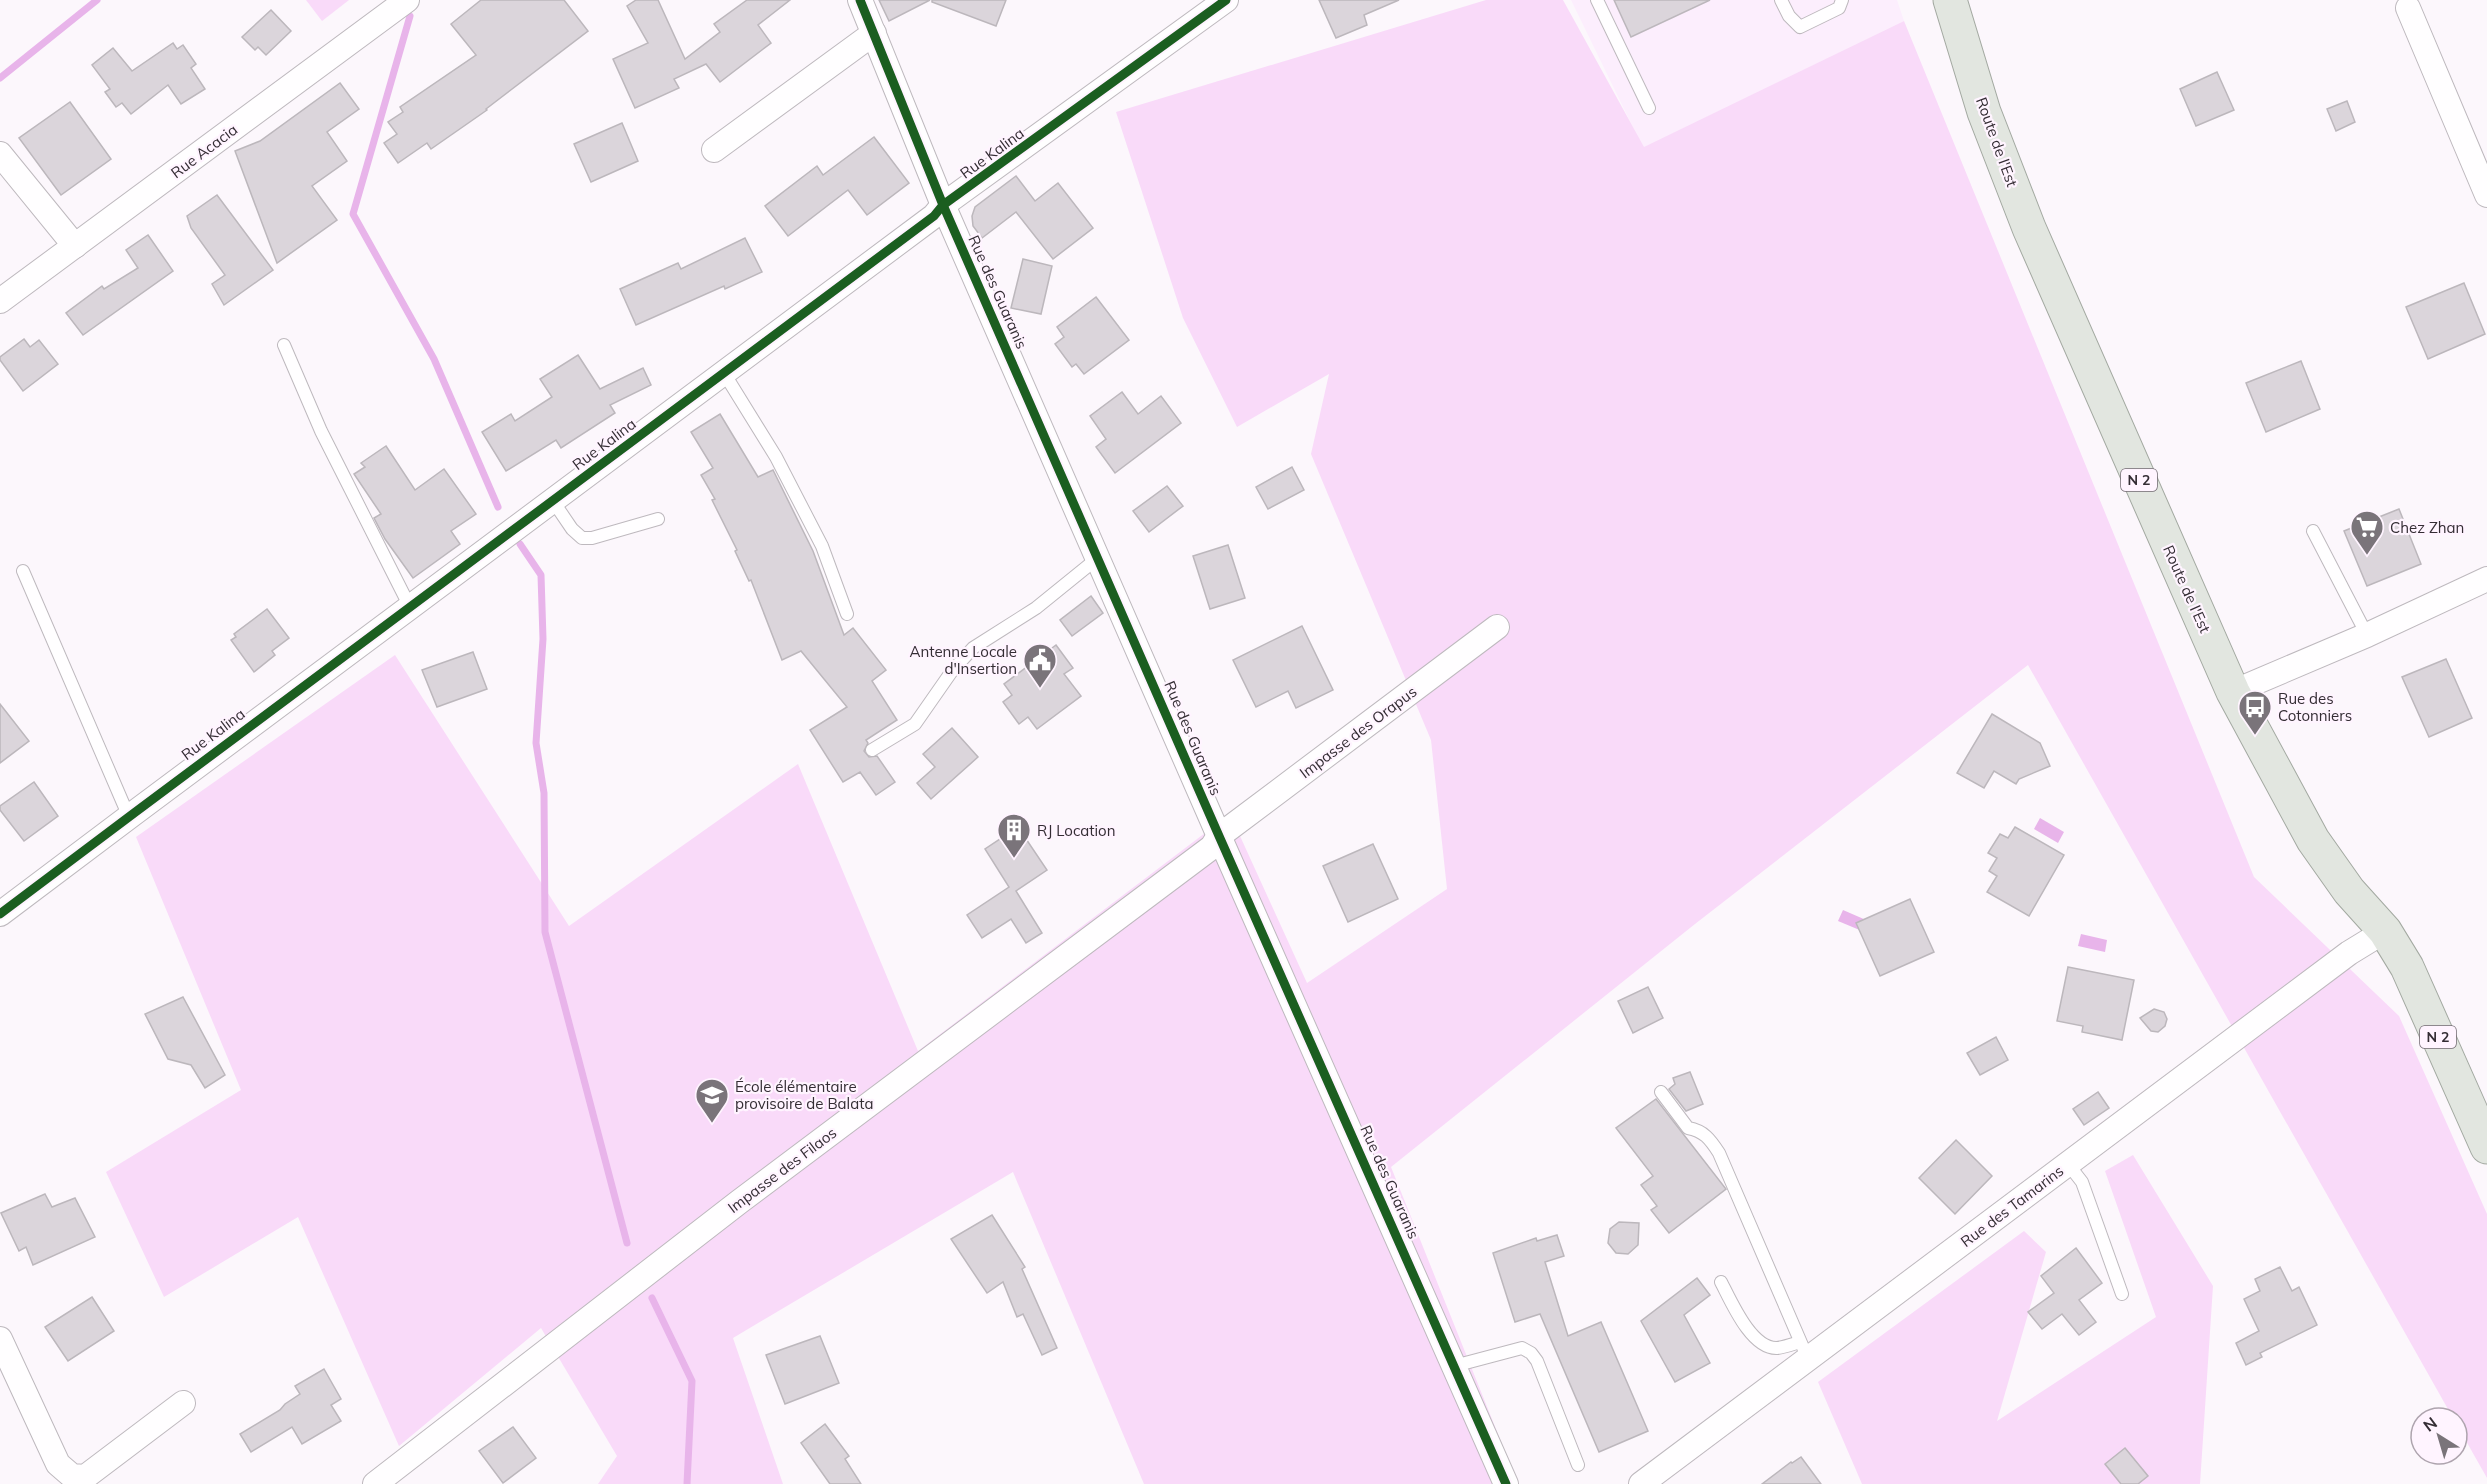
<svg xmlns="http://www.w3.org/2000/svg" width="2487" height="1484" viewBox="0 0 2487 1484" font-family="Mulish,sans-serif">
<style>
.built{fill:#fceefd}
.green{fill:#f9daf9}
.water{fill:#e8b4ea}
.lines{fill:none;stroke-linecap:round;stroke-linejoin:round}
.stream{stroke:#e8b4ea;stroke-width:7}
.building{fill:#dbd5db;stroke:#bcb7bc;stroke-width:1.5}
.service-casing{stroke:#beb9be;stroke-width:14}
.minor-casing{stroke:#beb9be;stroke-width:26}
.primary-casing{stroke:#a3a9a1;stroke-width:35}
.service{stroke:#fffeff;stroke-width:12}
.minor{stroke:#fffeff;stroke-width:24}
.primary{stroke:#e2e6e0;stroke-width:33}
.cycleway-casing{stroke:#fff4ff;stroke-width:13}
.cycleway{stroke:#1b5e20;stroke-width:9}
.labels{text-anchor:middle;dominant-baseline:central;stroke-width:4.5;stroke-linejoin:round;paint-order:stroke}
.shield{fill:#fff4ff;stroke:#716971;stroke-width:1.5}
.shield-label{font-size:14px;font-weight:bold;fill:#342d34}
.street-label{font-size:15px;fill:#342d34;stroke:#fff4ff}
.poi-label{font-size:15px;fill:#342d34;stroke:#fff4ff;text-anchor:start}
</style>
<rect width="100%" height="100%" fill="#fcf7fc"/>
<path class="built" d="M1571,0H1897L1904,21L1643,148Z"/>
<g class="green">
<path d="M306,0H349L322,21Z"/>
<path d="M1486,0H1563L1644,147L1904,21L2254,877L2399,1016L2487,1214V1478L2457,1425V1418H2453L2028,665L1695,924L1391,1167L1518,1484H1144L1013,1172L733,1338L783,1484H598L617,1456L541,1328L399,1446L298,1217L164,1297L106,1172L241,1090L136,837L395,655L569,926L798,764L918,1051L1230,814L1307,983L1447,889L1431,740L1311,454L1329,374L1237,427L1183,318L1116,112Z"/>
<path d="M2133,1155L2213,1286L2200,1484H1862L1818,1382L2024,1231L2046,1252L1997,1421L2156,1317L2105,1171Z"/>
</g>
<g class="water">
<path d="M2040,818L2064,832L2058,843L2034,829Z"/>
<path d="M1843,910L1866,920L1862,931L1838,921Z"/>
<path d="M2081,934L2107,940L2105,952L2078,946Z"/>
</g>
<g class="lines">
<g class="stream">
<path d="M410,16L353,214L434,359L498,507"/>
<path d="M0,78L97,0"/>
<path d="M520,544L541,575L543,639L536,743L544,793L545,932L627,1243"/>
<path d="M652,1298L692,1381L687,1484"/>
</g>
</g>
<g class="building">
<path d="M481,0H564L588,31L486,109L487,110L431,149L427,143L398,163L384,143L397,134L388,122L403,112L400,107L476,55L451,24Z"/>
<path d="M636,0H658L685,59L720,32L714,24L747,0H790L758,25L771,43L720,82L706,64L674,79L679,88L635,108L613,59L648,43L627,6Z"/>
<path d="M879,0H930L889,21Z"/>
<path d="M932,0H1006L996,26L932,2Z"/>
<path d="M1319,0H1399L1364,15L1367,25L1336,38Z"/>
<path d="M1614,0H1710L1631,37Z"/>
<path d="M271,10L291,31L266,55L258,47L255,50L242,37Z"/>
<path d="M173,43L177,49L183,45L196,64L191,68L205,89L181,104L168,85L131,114L122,103L116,107L105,92L110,89L92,65L113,48L132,71Z"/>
<path d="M2217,72L2234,110L2196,126L2180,89Z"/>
<path d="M340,83L359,109L327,132L347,161L312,186L337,220L277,263L235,151L260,141Z"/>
<path d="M2347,101L2355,122L2336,131L2327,109Z"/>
<path d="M70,102L111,159L61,195L19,138Z"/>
<path d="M622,123L638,161L591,182L574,144Z"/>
<path d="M874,137L909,183L867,215L848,190L788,236L765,206L817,166L823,175Z"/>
<path d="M1016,176L1035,201L1058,183L1093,228L1053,259L1016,212L982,238L973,226L972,216L975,207Z"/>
<path d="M217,195L273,270L224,305L212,284L225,275L191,228L187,216Z"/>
<path d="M148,235L173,271L83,335L66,313L102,286L104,289L138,268L126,250Z"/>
<path d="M745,238L762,272L725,289L724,286L636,325L620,289L678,263L681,269Z"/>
<path d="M1023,259L1052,266L1041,314L1011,308Z"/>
<path d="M2464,283L2485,334L2428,359L2406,307Z"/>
<path d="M1096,297L1129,340L1084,374L1076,364L1072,367L1055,344L1064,337L1057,327Z"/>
<path d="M24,339L30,347L39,340L58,364L23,391L0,360V357Z"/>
<path d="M578,355L600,389L643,368L651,385L610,405L615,413L561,448L556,440L506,471L482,432L511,414L515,421L552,397L540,379Z"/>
<path d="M2301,361L2320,409L2266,432L2246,383Z"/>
<path d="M1122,392L1138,414L1161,396L1181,423L1115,473L1096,447L1106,439L1090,416Z"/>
<path d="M720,414L758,477L773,470L813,551L844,635L853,628L886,670L872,681L897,720L866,740L868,743L864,751L869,757L877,756L895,782L876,795L860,772L843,782L810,730L847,707L801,651L782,660L751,580L749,581L735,551L737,550L712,500L715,499L701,475L713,468L691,432Z"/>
<path d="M386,446L415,490L444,469L476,514L451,531L460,544L413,578L385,539L374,518L381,514L354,474L365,467L361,463Z"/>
<path d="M1292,467L1304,490L1268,509L1256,487Z"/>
<path d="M1167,486L1183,506L1149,532L1133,511Z"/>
<path d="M2399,509L2421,564L2367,586L2344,531Z"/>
<path d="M1228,545L1245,598L1210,609L1193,556Z"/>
<path d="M1091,596L1103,613L1072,636L1060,620Z"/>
<path d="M267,609L289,638L272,651L275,655L254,672L231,640L236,637L234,634Z"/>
<path d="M1302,626L1333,690L1296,708L1288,691L1256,707L1233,660Z"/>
<path d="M1056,645L1073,668L1064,674L1081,696L1037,729L1028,717L1019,724L1003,702L1012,695L1004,684Z"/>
<path d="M473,652L487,689L437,707L422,670Z"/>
<path d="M2446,659L2472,718L2429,737L2402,677Z"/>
<path d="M0,704L29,741L0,763Z"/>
<path d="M1992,714L2040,743L2050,766L2019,779L2016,784L1994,771L1984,788L1957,773Z"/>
<path d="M952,728L978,757L931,799L917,783L935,767L923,754Z"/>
<path d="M34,782L58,816L24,841L0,810V806Z"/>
<path d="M1018,827L1047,870L1016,891L1042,933L1026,943L1011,919L982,938L967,915L1009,887L985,849Z"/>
<path d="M2015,827L2064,855L2029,916L1987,892L1997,876L1989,871L1997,858L1988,853L2000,834L2008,838Z"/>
<path d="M1373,844L1398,899L1348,922L1323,866Z"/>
<path d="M1910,899L1934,952L1880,976L1856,923Z"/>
<path d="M2068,967L2134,980L2122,1040L2082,1032L2083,1026L2057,1021Z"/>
<path d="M1648,987L1663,1018L1633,1033L1618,1001Z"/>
<path d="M183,997L225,1075L205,1088L191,1065L168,1059L145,1014Z"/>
<path d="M2154,1009L2164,1012L2167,1019L2165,1026L2158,1032L2151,1031L2140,1018Z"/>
<path d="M1996,1037L2008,1060L1980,1075L1967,1053Z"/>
<path d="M1690,1072L1703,1104L1686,1111L1669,1089L1675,1084L1673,1078Z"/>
<path d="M2098,1092L2109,1108L2084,1125L2073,1109Z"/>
<path d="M1656,1099L1726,1189L1669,1233L1651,1210L1657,1206L1641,1185L1653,1176L1616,1128Z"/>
<path d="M1956,1140L1992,1176L1955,1214L1919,1178Z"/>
<path d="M45,1194L52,1207L75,1198L95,1237L33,1265L26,1247L19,1251L1,1213Z"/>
<path d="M992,1215L1025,1267L1022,1269L1057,1348L1042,1355L1023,1314L1017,1317L1003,1282L987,1293L951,1239Z"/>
<path d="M1619,1222L1639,1223L1638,1245L1628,1254L1616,1253L1608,1243L1610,1229Z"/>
<path d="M1557,1235L1564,1256L1545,1262L1568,1336L1601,1322L1648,1431L1599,1452L1540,1314L1515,1322L1493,1253L1536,1238L1537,1241Z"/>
<path d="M2076,1248L2102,1283L2079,1300L2096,1322L2079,1335L2062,1314L2042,1329L2028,1312L2054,1293L2041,1276Z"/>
<path d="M2280,1267L2292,1291L2299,1287L2317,1325L2260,1353L2262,1357L2246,1365L2236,1343L2259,1331L2244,1299L2260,1291L2255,1279Z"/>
<path d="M1697,1278L1710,1295L1684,1315L1710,1363L1675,1382L1641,1321Z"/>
<path d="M92,1297L114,1331L68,1361L45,1327Z"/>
<path d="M820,1336L839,1383L785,1404L766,1355Z"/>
<path d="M324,1369L341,1399L331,1405L341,1421L302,1444L292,1427L251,1452L240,1434L280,1410L285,1404L300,1394L295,1386Z"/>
<path d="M825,1424L849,1456L845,1459L861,1484H830L801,1443Z"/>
<path d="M513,1427L536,1458L503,1483L479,1451Z"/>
<path d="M2125,1448L2148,1476L2138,1484H2121L2105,1464Z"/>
<path d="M1801,1457L1821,1484H1762L1791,1462L1792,1463Z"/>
</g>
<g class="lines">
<g class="service-casing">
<g id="service">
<path d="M1597,0L1649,108"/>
<path d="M1781,0L1789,16L1800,27L1839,8L1842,0"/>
<path d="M284,345L321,431L409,605"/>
<path d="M724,373L776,457L822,546L847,614"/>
<path d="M553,501L572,529L582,538H592L658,519"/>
<path d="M2313,531L2367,635"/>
<path d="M23,571L129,817"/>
<path d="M872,750L915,724L952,671L973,648L1036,608L1099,557"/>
<path d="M1661,1092L1688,1128C1704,1131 1710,1139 1719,1153L1808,1359"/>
<path d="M2068,1164L2082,1182L2122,1294"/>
<path d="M1721,1282C1731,1301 1751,1349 1777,1348C1785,1347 1793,1344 1800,1342"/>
<path d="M1454,1366L1522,1348L1531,1353L1537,1361L1578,1465"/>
</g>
</g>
<g class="minor-casing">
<g id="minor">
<path d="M860,0L943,205L1219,836L1506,1484"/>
<path d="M2408,8L2487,195"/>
<path d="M714,150L874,33"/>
<path d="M0,154L75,246"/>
<path d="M0,301L407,0"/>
<path d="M2233,692L2367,635L2487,579"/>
<path d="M0,914C310,680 622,449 934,216L943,205L1226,0"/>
<path d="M0,1339L58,1464L72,1476L85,1477L183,1403"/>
<path d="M375,1484L739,1202L1212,847L1219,836L1497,627"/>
<path d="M1641,1484L2349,953L2385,931"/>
</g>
</g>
<g class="primary-casing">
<path id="primary" d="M1950,0L1984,112L2029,228L2233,692L2313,840L2349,891L2385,931L2407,967L2487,1147"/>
</g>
<use href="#service" class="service"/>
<use href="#minor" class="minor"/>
<use href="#primary" class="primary"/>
<g class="cycleway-casing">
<g id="cycleway">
<path d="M860,0L943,205L1219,836L1506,1484"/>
<path d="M0,914C310,680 622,449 934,216L943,205L1226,0"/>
</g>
</g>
<use href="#cycleway" class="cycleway"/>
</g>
<defs>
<g id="supermarket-pin" transform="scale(1.725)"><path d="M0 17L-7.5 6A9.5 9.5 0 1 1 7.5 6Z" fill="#7a747a" stroke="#fff4ff"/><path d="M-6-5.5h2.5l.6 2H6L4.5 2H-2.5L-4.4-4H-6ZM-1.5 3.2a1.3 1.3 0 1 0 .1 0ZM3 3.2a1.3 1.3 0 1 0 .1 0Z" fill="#fff"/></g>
<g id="civic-pin" transform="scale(1.725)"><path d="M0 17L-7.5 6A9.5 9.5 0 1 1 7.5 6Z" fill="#7a747a" stroke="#fff4ff"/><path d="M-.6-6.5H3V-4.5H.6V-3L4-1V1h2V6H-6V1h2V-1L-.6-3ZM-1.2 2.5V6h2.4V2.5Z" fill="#fff"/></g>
<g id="bus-pin" transform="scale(1.725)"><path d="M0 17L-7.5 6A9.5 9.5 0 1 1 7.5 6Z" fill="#7a747a" stroke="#fff4ff"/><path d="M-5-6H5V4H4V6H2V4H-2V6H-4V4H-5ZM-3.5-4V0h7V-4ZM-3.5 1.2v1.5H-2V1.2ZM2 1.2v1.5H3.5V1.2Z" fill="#fff"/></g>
<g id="building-pin" transform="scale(1.725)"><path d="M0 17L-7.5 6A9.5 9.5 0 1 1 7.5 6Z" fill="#7a747a" stroke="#fff4ff"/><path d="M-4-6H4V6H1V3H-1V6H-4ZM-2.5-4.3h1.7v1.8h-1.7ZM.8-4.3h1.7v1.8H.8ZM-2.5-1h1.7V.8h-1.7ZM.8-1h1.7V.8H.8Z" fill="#fff"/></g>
<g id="school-pin" transform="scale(1.725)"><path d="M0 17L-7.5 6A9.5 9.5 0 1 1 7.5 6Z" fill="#7a747a" stroke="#fff4ff"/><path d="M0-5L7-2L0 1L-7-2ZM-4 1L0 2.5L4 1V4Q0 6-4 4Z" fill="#fff"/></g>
</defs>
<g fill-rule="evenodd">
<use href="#supermarket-pin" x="2367" y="527"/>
<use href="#civic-pin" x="1040" y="660"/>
<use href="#bus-pin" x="2255" y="707"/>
<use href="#building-pin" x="1014" y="830"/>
<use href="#school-pin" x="712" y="1095"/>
</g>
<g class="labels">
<g class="shield">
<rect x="2121" y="469" width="36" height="22" rx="4.5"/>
<rect x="2420" y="1026" width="36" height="22" rx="4.5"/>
</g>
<g class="shield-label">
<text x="2139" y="480">N 2</text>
<text x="2438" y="1037">N 2</text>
</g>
<g class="street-label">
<text transform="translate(1997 142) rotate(70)">Route de l'Est</text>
<text transform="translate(204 151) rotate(-37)">Rue Acacia</text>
<text transform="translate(992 153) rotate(-36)">Rue Kalina</text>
<text transform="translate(998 292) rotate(66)">Rue des Guaranis</text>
<text transform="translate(604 444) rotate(-37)">Rue Kalina</text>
<text transform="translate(2187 589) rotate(66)">Route de l'Est</text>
<text transform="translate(1358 732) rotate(-37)">Impasse des Orapus</text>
<text transform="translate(213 734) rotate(-37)">Rue Kalina</text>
<text transform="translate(1193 738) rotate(67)">Rue des Guaranis</text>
<text transform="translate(782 1170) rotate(-37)">Impasse des Filaos</text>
<text transform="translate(1390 1182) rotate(66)">Rue des Guaranis</text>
<text transform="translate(2012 1206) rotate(-37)">Rue des Tamarins</text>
</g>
<g class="poi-label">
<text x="2390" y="527">Chez Zhan</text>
<text x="1017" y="651" text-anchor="end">Antenne Locale<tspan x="1017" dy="17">d'Insertion</tspan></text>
<text x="2278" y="698">Rue des<tspan x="2278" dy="17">Cotonniers</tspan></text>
<text x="1037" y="830">RJ Location</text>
<text x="735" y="1086">École élémentaire<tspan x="735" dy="17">provisoire de Balata</tspan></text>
</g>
</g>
<g transform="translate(2439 1436) rotate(323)"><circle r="28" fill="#fff4ff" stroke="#aea4ae" stroke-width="1.5"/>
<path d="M0-4.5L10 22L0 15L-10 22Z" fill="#7a747a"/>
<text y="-9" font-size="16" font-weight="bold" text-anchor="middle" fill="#342d34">N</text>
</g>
</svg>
